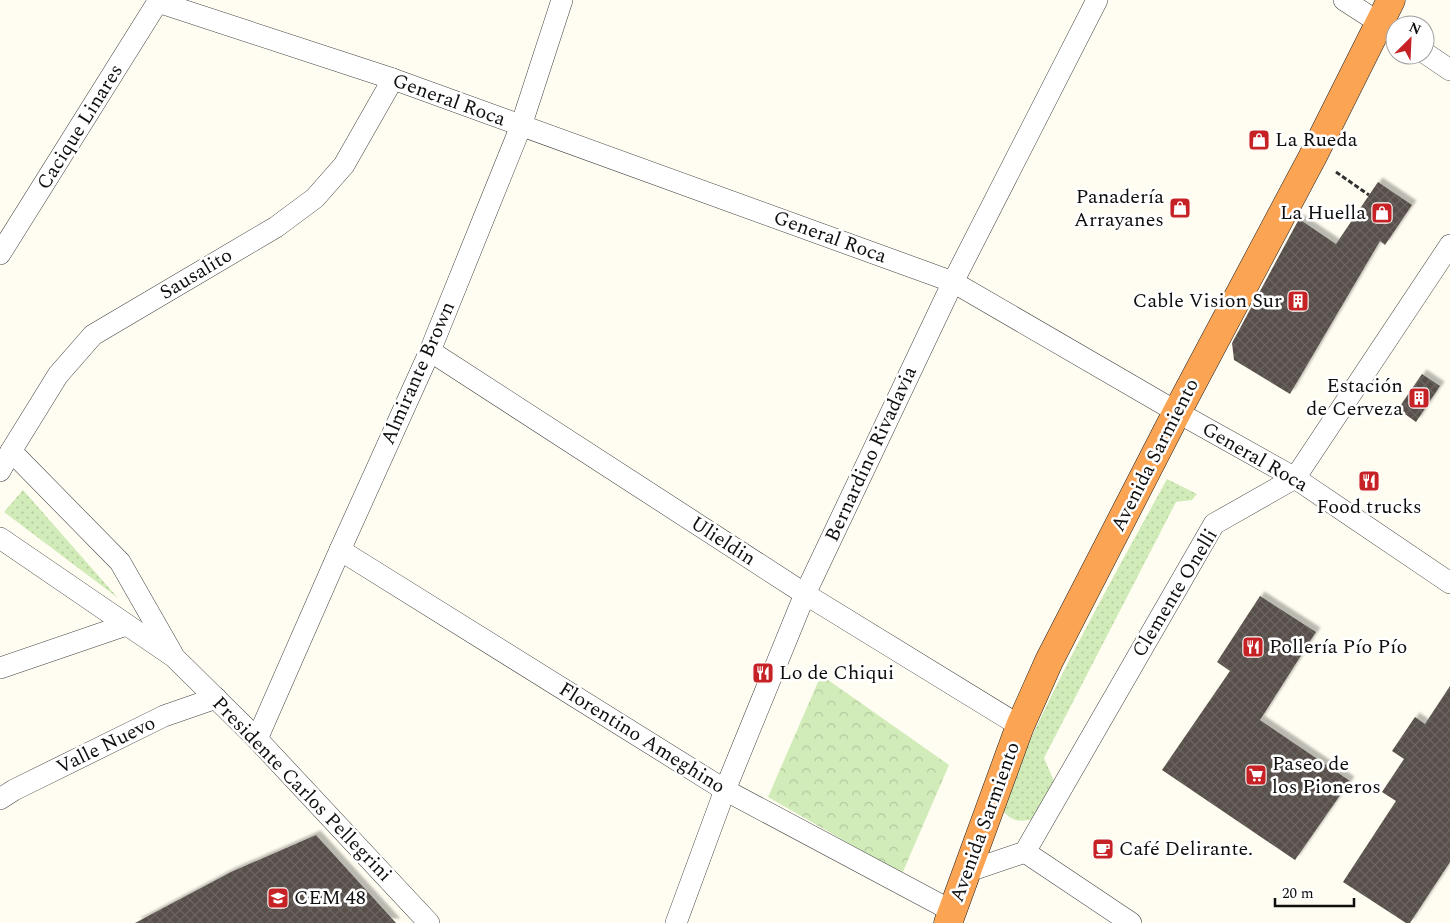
<svg xmlns="http://www.w3.org/2000/svg" width="1450" height="923" viewBox="0 0 1450 923" font-family="Spectral,serif">
<style>
.grass{fill:url(#grass-dots)}
.park{fill:url(#park-crowns)}
.building{fill:url(#building-cross-hatch);filter:url(#shadow)}
.lines{fill:none;stroke-linecap:round;stroke-linejoin:round}
.street-casing{stroke:#424242;stroke-width:22}
.highway-casing{stroke:#202020;stroke-width:29}
.path{stroke:#313131;stroke-width:3;stroke-dasharray:5 2.5;stroke-linecap:butt}
.street{stroke:#fff;stroke-width:21}
.highway{stroke:#faa454;stroke-width:28}
.labels{text-anchor:middle;dominant-baseline:central;stroke-width:5;stroke-linejoin:round;paint-order:stroke}
.street-label{font-size:20px;fill:#0f0f0f;stroke:#fff}
.poi-label{font-size:20px;fill:#0f0f0f;stroke:#fff;text-anchor:start}
</style>
<defs>
<pattern id="grass-dots" width="8" height="8" patternUnits="userSpaceOnUse" patternTransform="scale(1.25)"><rect width="8" height="8" fill="#d2ecb9"/><path d="M2 2h.1M6 6h.1" fill="none" stroke="#b3c99e" stroke-width="1.8" stroke-linecap="round"/></pattern>
<pattern id="park-crowns" width="20" height="18" patternUnits="userSpaceOnUse" patternTransform="scale(1.25)"><rect width="20" height="18" fill="#d2ecb9"/><path d="M2 6a3 3 0 1 1 6 0M12 15a3 3 0 1 1 6 0" fill="none" stroke="#b3c99e"/></pattern>
<pattern id="building-cross-hatch" width="8" height="8" patternUnits="userSpaceOnUse" patternTransform="scale(1.25)"><rect width="8" height="8" fill="#58504b"/><path d="M0 0l8 8M0 8l8-8" fill="none" stroke="#6b6561"/></pattern>
<filter id="shadow"><feDropShadow dx="4.5" dy="-4.5" stdDeviation="1" flood-color="#0004"/></filter>
</defs>
<rect width="100%" height="100%" fill="#fffdf1"/>
<g class="grass">
<path d="M1167,479L1197,494L1192,500L1176,502L1044,758L1054,781L1033,819C1016,823 1012,820 1000,809C1047,694 1108,587 1167,479Z"/>
<path d="M23,490L118,598L4,512Z"/>
</g>
<path class="park" d="M821,675L949,765L902,874L768,797Z"/>
<g class="building">
<path d="M1378,182L1412,205L1385,245L1380,241L1290,394L1234,360L1232,343L1299,219L1336,244Z"/>
<path d="M1422,374L1440,386L1416,422L1398,409Z"/>
<path d="M1260,596L1316,632L1260,720L1350,781L1295,860L1162,770L1230,671L1217,662Z"/>
<path d="M1450,686V862L1410,923H1406L1343,882L1396,801L1382,792L1404,759L1392,751L1415,717L1425,724Z"/>
<path d="M316,835L396,923H135L231,872Z"/>
</g>
<g class="lines">
<g class="street-casing">
<g id="street">
<path d="M1344,0L1395,33"/>
<path d="M158,2L393,79L953,282L1177,412L1295,478L1450,583"/>
<path d="M1425,53L1450,70"/>
<path d="M0,254L159,0"/>
<path d="M430,351L805,594L1020,726"/>
<path d="M11,451L120,562L172,653"/>
<path d="M0,471L11,451L58,375L93,335L276,227L315,198L344,165L393,79"/>
<path d="M0,538L174,657L257,739L429,923"/>
<path d="M340,550L725,790L952,911"/>
<path d="M0,668L126,625"/>
<path d="M257,739L340,550L430,351L521,126L562,0"/>
<path d="M0,799L14,790L164,716L216,698"/>
<path d="M1025,852L1131,923"/>
<path d="M966,872L1025,852L1214,524L1295,478L1450,245"/>
<path d="M676,923L725,790L805,594L953,282L1097,0"/>
</g>
</g>
<g class="highway-casing">
<path id="highway" d="M948,923L1020,726L1049,661L1177,412L1313,156L1391,0"/>
</g>
<path class="path" d="M1336,172L1369,195"/>
<use href="#street" class="street"/>
<use href="#highway" class="highway"/>
</g>
<defs>
<g id="shop-square" transform="scale(1.125)"><rect x="-9" y="-9" width="18" height="18" rx="4" fill="#c62125" stroke="#fff"/><path d="M-5-2.5h2.3a2.7 3.5 0 0 1 5.4 0H5L5.5 6h-11ZM-1.5-2.5h3a1.5 2.3 0 0 0-3 0Z" fill="#fff"/></g>
<g id="building-square" transform="scale(1.125)"><rect x="-9" y="-9" width="18" height="18" rx="4" fill="#c62125" stroke="#fff"/><path d="M-4-6H4V6H1V3H-1V6H-4ZM-2.5-4.3h1.7v1.8h-1.7ZM.8-4.3h1.7v1.8H.8ZM-2.5-1h1.7V.8h-1.7ZM.8-1h1.7V.8H.8Z" fill="#fff"/></g>
<g id="restaurant-square" transform="scale(1.125)"><rect x="-9" y="-9" width="18" height="18" rx="4" fill="#c62125" stroke="#fff"/><path d="M-5-6h1v4h1v-4h1v4h1v-4h1v5L-1.5 .5V6h-2V.5L-5-1ZM5-6V6H3V1.5H1.5Q1.5-4 5-6Z" fill="#fff"/></g>
<g id="supermarket-square" transform="scale(1.125)"><rect x="-9" y="-9" width="18" height="18" rx="4" fill="#c62125" stroke="#fff"/><path d="M-6-5.5h2.5l.6 2H6L4.5 2H-2.5L-4.4-4H-6ZM-1.5 3.2a1.3 1.3 0 1 0 .1 0ZM3 3.2a1.3 1.3 0 1 0 .1 0Z" fill="#fff"/></g>
<g id="cafe-square" transform="scale(1.125)"><rect x="-9" y="-9" width="18" height="18" rx="4" fill="#c62125" stroke="#fff"/><path d="M-5.5-4.5H6V0H3Q3 3.5 0 3.5H-2.5Q-5.5 3.5-5.5 0ZM3-3.2v2h1.7v-2ZM-6 4.5H4V6H-6Z" fill="#fff"/></g>
<g id="school-square" transform="scale(1.125)"><rect x="-9" y="-9" width="18" height="18" rx="4" fill="#c62125" stroke="#fff"/><path d="M0-5L7-2L0 1L-7-2ZM-4 1L0 2.5L4 1V4Q0 6-4 4Z" fill="#fff"/></g>
</defs>
<g fill-rule="evenodd">
<use href="#shop-square" x="1259" y="140"/>
<use href="#shop-square" x="1180" y="208"/>
<use href="#shop-square" x="1382" y="213"/>
<use href="#building-square" x="1298" y="301"/>
<use href="#building-square" x="1419" y="398"/>
<use href="#restaurant-square" x="1369" y="481"/>
<use href="#restaurant-square" x="1253" y="647"/>
<use href="#restaurant-square" x="763" y="673"/>
<use href="#supermarket-square" x="1256" y="775"/>
<use href="#cafe-square" x="1103" y="849"/>
<use href="#school-square" x="278" y="898"/>
</g>
<g class="labels">
<g class="street-label">
<text transform="translate(449 100) rotate(20)">General Roca</text>
<text transform="translate(80 127) rotate(-58)">Cacique Linares</text>
<text transform="translate(830 237) rotate(20)">General Roca</text>
<text transform="translate(196 274) rotate(-31)">Sausalito</text>
<text transform="translate(418 373) rotate(-66)">Almirante Brown</text>
<text transform="translate(871 454) rotate(-65)">Bernardino Rivadavia</text>
<text transform="translate(1155 455) rotate(-63)">Avenida Sarmiento</text>
<text transform="translate(1255 457) rotate(30)">General Roca</text>
<text transform="translate(723 541) rotate(33)">Ulieldin</text>
<text transform="translate(1175 593) rotate(-59)">Clemente Onelli</text>
<text transform="translate(642 738) rotate(32)">Florentino Ameghino</text>
<text transform="translate(106 745) rotate(-26)">Valle Nuevo</text>
<text transform="translate(302 789) rotate(46)">Presidente Carlos Pellegrini</text>
<text transform="translate(985 822) rotate(-70)">Avenida Sarmiento</text>
</g>
<g class="poi-label">
<text x="1275" y="140">La Rueda</text>
<text x="1164" y="197" text-anchor="end">Panadería<tspan x="1164" dy="23">Arrayanes</tspan></text>
<text x="1366" y="213" text-anchor="end">La Huella</text>
<text x="1282" y="301" text-anchor="end">Cable Vision Sur</text>
<text x="1403" y="386" text-anchor="end">Estación<tspan x="1403" dy="23">de Cerveza</tspan></text>
<text x="1369" y="507" text-anchor="middle">Food trucks</text>
<text x="1269" y="647">Pollería Pío Pío</text>
<text x="779" y="673">Lo de Chiqui</text>
<text x="1272" y="764">Paseo de<tspan x="1272" dy="23">los Pioneros</tspan></text>
<text x="1119" y="849">Café Delirante.</text>
<text x="294" y="898">CEM 48</text>
</g>
</g>
<g transform="translate(1410 40) rotate(24)"><circle r="24" fill="#ffffff" stroke="#9f9f9f"/>
<path d="M0-4L9 19L0 12L-9 19Z" fill="#c62125"/>
<text y="-8" font-size="14" font-weight="bold" text-anchor="middle" fill="#0f0f0f">N</text>
</g>
<path d="M1275 898v8h79v-8" fill="none" stroke="#0f0f0f" stroke-width="2.5"/>
<text x="1282" y="898" font-size="15" fill="#0f0f0f" stroke="#ffffff" stroke-width="4" paint-order="stroke">20 m</text>
</svg>
